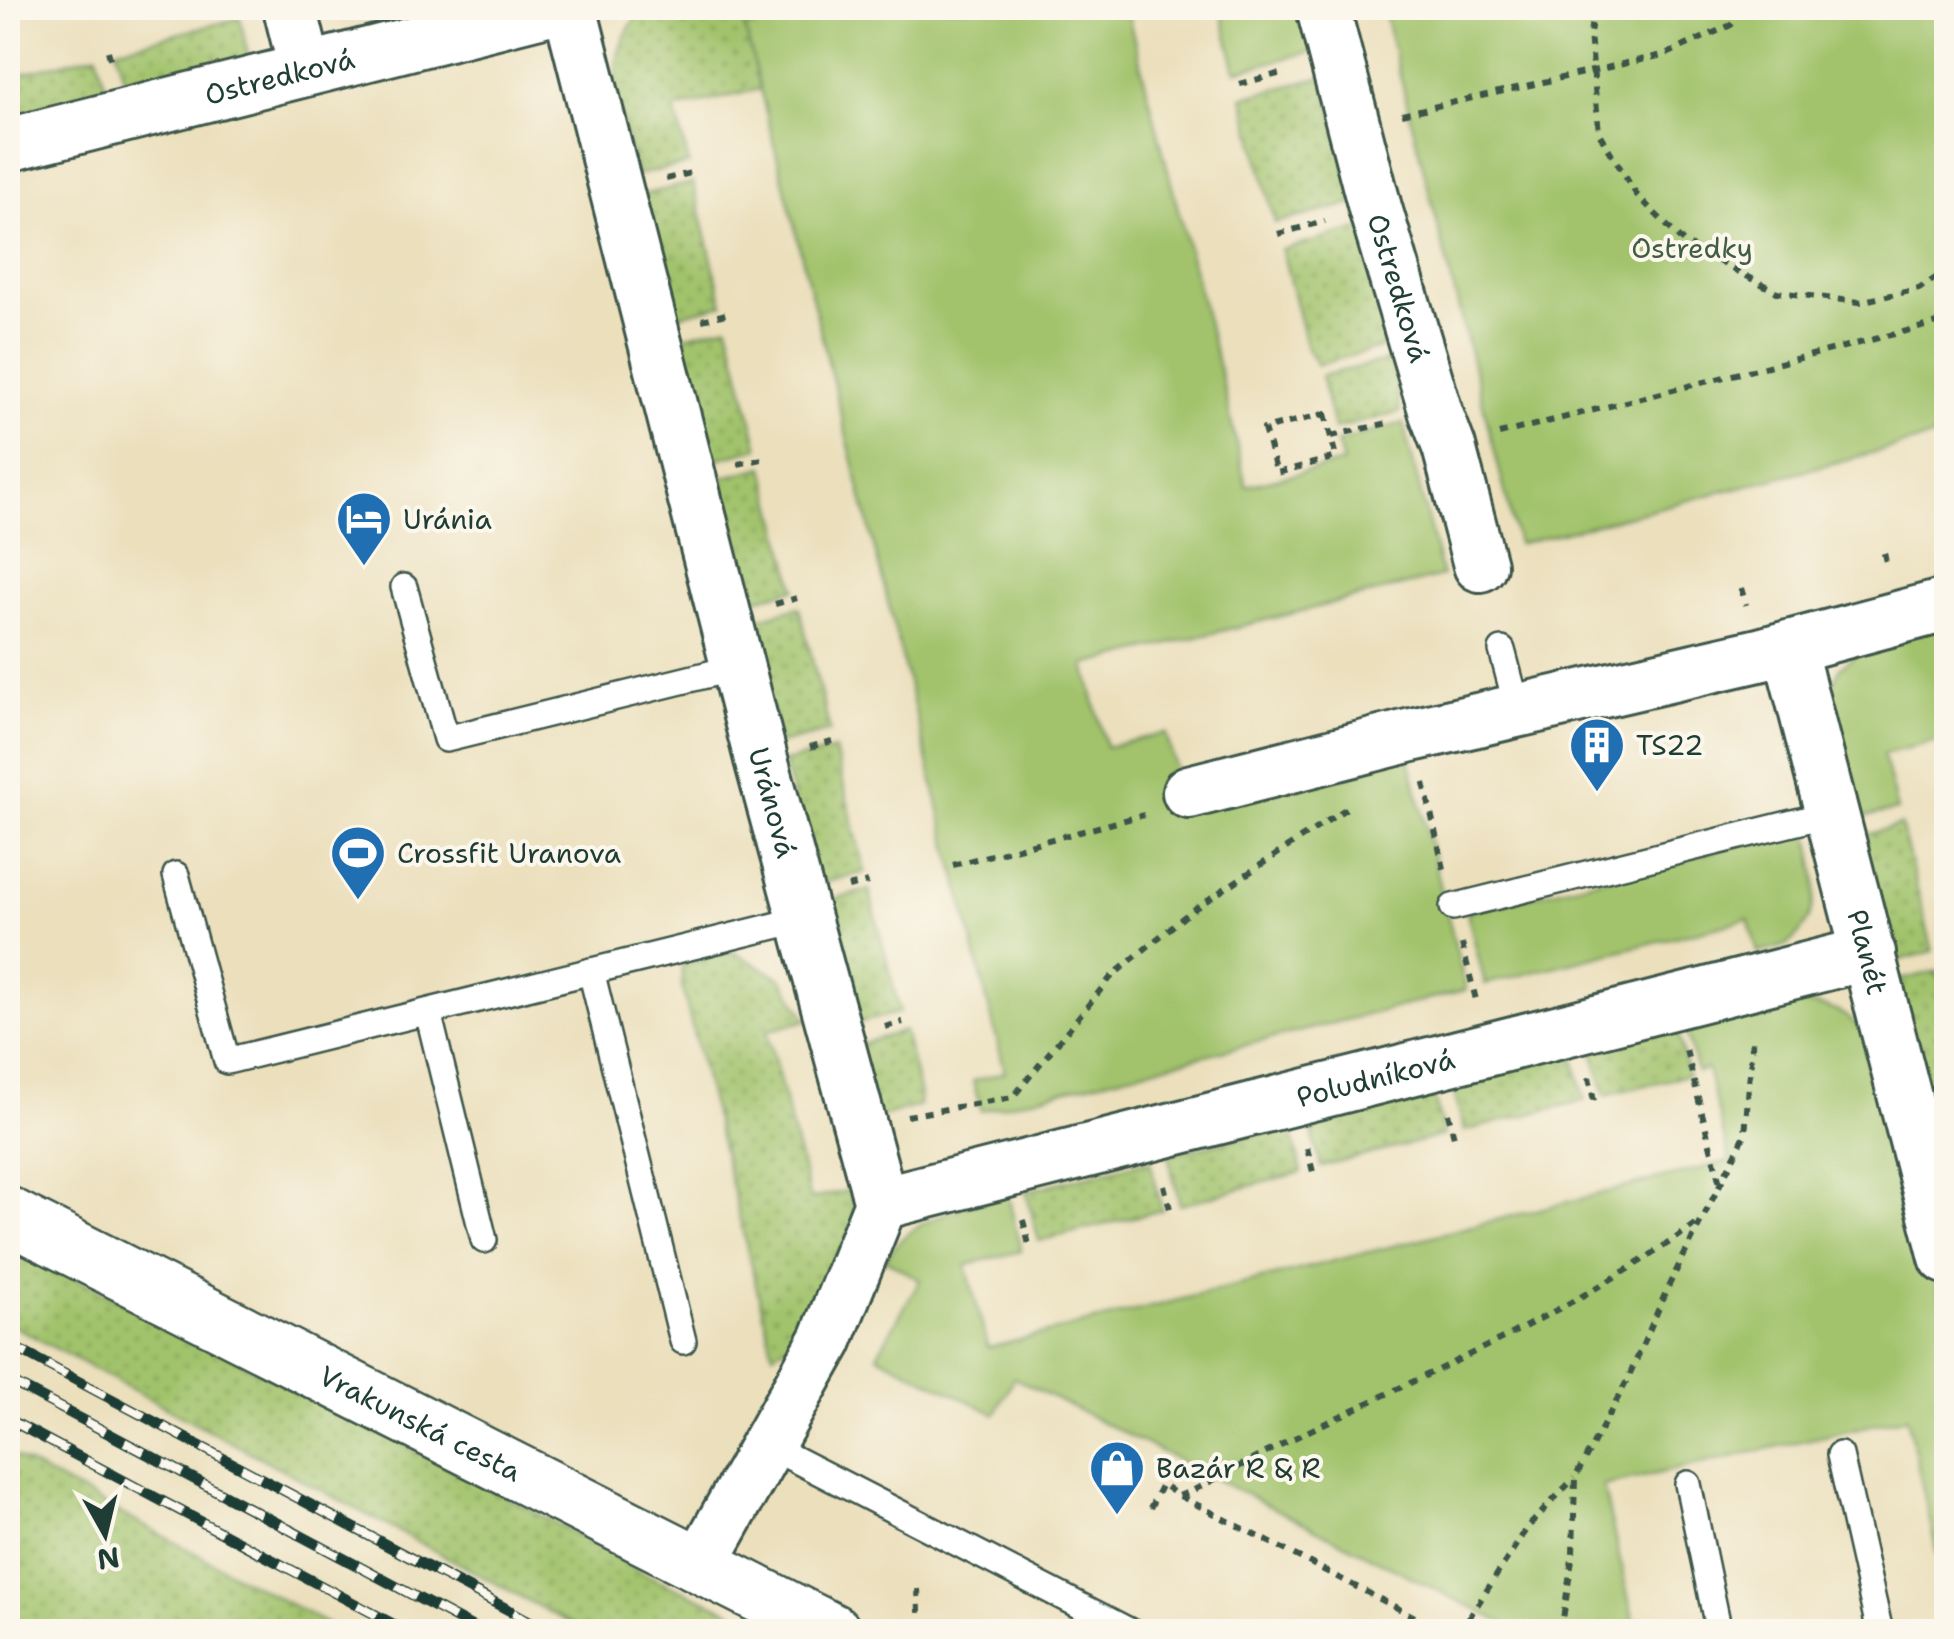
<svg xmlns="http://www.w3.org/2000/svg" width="1954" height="1639" viewBox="0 0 1954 1639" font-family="'Shantell Sans',sans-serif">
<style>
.grass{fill:url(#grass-dots);stroke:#608050;stroke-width:2.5}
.green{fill:#a2c36c;stroke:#608050;stroke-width:2.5}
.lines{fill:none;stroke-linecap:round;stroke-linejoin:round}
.service-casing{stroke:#3e5548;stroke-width:30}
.minor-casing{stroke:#3e5548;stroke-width:58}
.secondary-casing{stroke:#3e5548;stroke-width:60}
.path{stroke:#3e5548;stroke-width:6;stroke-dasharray:8 8;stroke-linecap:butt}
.service{stroke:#fff;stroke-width:25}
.minor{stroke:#fff;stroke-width:52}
.secondary{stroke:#fff;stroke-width:55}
.rail-casing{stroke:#1f3d34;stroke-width:11}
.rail{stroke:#fbf7ec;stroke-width:8;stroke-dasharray:22;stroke-linecap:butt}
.labels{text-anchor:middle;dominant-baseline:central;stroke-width:8;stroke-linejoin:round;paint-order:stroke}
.street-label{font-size:28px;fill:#1f3d34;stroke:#fbf7ec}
.park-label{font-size:28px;fill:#405e42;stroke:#fbf7ec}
.poi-label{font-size:28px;fill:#1f3d34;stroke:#fbf7ec;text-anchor:start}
</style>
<defs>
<pattern id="grass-dots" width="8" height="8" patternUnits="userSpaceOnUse" patternTransform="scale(2.5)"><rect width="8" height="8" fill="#a2c36c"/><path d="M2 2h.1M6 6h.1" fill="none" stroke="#83a05a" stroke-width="1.8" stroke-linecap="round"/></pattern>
</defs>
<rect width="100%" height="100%" fill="#fbf7ec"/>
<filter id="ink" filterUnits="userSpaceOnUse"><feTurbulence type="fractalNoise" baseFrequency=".01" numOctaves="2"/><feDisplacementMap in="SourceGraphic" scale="20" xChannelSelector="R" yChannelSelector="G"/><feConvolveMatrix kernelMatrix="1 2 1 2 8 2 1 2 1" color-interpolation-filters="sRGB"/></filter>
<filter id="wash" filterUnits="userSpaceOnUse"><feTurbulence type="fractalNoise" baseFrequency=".0048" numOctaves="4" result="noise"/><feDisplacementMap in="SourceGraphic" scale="40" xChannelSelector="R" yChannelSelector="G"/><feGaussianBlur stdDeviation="2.25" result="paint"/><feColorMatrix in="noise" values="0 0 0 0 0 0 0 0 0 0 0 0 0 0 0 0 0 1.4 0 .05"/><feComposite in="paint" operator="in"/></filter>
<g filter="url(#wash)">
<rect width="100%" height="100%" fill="#ebdfbc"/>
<g class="grass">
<path d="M643,8H740L760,89L675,109L689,164L637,175C619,110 596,66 643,8Z"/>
<path d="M240,18L251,68L129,98L116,49Z"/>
<path d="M97,54L110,104L8,128V77Z"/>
<path d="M1323,77L1356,203L1275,223L1243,97Z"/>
<path d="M693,183L723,304L672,317L641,195Z"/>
<path d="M1363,228L1390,345L1317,365L1307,349L1282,250Z"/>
<path d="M728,325L759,448L709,461L677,338Z"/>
<path d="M1393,359L1400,412L1334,429L1321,376Z"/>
<path d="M764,467L795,589L744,602L713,480Z"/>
<path d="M799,607L830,731L779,744L748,621Z"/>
<path d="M835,750L865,872L815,885L784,762Z"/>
<path d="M1901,825L1933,951L1886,964L1855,838Z"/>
<path d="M869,890L900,1012L850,1025L819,903Z"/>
<path d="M734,952L782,979L807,1020L767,1031L810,1199L851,1190L856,1222L793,1341L773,1353L682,987V965Z"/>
<path d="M1938,971L1946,1003V1098L1922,1104L1891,982Z"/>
<path d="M1676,1026L1688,1075L1605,1095L1592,1047Z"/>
<path d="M904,1031L920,1094L919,1106L874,1119L856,1045Z"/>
<path d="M1572,1052L1585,1100L1464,1131L1452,1084Z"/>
<path d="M1432,1089L1444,1135L1321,1167L1309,1121Z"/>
<path d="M1290,1126L1302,1172L1180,1205L1168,1155Z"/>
<path d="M1150,1160L1162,1210L1039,1241L1026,1191Z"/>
<path d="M8,1244L486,1486L589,1541L646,1575L777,1631H585L8,1323Z"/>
<path d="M8,1453L340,1631H8Z"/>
</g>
<g class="green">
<path d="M829,8H1126L1220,372L1246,486L1343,463L1337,442L1403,423L1442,576L1085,665L1106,747L1166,733L1180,786L1408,754L1466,990L981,1111L973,1081L1005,1072L745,28Z"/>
<path d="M1220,8H1306L1317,50L1236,71Z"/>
<path d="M1383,8H1946V434L1518,544Z"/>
<path d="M1946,617V739L1883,754L1897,810L1849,820L1826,699L1840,668L1864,647Z"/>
<path d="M1807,828C1817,867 1826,914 1789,943C1781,949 1767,950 1758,953L1748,919L1485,984L1467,912Z"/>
<path d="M1763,1004C1818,1004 1851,1000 1879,1057L1946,1320V1594L1907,1417L1603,1486L1636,1631H1519L1014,1378L995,1414L877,1355L920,1280L886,1260C906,1218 967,1206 1008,1195L1021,1251L966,1265L988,1348L1730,1161L1707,1069L1697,1072L1684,1024Z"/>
</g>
</g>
<g filter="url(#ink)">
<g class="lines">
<g class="service-casing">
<g id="service">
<path d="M404,587L446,739L738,667"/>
<path d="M1502,650L1518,710"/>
<path d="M176,875L227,1061L803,919"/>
<path d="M1453,907L1833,813"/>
<path d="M591,971L683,1341"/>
<path d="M428,1012L484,1240"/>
<path d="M767,1445L1131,1632"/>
<path d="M1840,1455L1880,1632"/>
<path d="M1688,1484L1719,1632"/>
</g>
</g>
<g class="minor-casing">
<g id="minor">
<path d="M290,8L305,68"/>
<path id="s1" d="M570,8L761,759L881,1203L826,1340L700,1565"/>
<path id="s2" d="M1323,8L1375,208L1436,413L1449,447L1480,565"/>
<path id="s3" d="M8,145L551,8"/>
<path id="s4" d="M1789,647L1946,1257"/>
<path d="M1189,792L1412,735L1759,655L1946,605"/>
<path id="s5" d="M881,1203L1869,953"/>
</g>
</g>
<g class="secondary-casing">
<g id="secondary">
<path id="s6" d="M8,1215L833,1632"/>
</g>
</g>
<g class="path">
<path d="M1594,8L1590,33L1599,133L1636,194L1684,243L1777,292L1859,302L1919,289L1946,271"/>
<path d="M108,51L112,65"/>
<path d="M1240,84L1286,72"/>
<path d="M1402,114L1667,54L1731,25L1744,8"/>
<path d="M666,179L691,173"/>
<path d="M1278,234L1325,221"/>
<path d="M702,320L726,314"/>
<path d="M1325,414L1336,457L1277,473L1264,429Z"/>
<path d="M1499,434L1946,321"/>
<path d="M1331,436L1388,423"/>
<path d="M738,464L762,459"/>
<path d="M1884,553L1887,567"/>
<path d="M1741,588L1746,605"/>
<path d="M775,604L797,598"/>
<path d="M810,747L832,741"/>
<path d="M1424,783L1445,873"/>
<path d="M953,865L1144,815"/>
<path d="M848,887L868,882"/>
<path d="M1462,944L1476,1000"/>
<path d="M885,1027L903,1022"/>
<path d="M1686,1050L1720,1184"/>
<path d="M1589,1077L1595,1106"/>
<path d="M1448,1113L1455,1141"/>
<path d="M907,1116L1013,1097L1112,976L1191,911L1347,808"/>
<path d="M1307,1148L1314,1176"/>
<path d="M1164,1185L1171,1213"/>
<path d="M1023,1220L1030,1249"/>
<path d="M1180,1496L1444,1632"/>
<path d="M1150,1508L1162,1484L1179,1496L1194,1490C1239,1467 1284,1442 1330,1421C1457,1360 1586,1304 1700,1221"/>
<path d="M918,1589L920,1632"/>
<path d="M1460,1632L1527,1528L1574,1478"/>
<path d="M1561,1632L1573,1553L1575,1478L1628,1379L1669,1285L1745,1135L1753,1034"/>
</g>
<use href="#service" class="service"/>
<use href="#minor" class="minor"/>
<use href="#secondary" class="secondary"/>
<g class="rail-casing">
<g id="rail">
<path d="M8,1344L550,1632"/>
<path d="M8,1380L482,1632"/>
<path d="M8,1419L408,1632"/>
</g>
</g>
<use href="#rail" class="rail"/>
</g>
</g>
<defs>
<g id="hotel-pin" transform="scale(2.875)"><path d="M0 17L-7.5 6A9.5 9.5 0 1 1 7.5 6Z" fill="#1f6fb2" stroke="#fbf7ec"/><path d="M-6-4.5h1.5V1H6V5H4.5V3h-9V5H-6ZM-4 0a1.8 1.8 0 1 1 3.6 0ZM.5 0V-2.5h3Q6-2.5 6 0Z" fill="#fff"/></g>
<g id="building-pin" transform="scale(2.875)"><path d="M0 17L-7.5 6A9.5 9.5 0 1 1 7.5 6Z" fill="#1f6fb2" stroke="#fbf7ec"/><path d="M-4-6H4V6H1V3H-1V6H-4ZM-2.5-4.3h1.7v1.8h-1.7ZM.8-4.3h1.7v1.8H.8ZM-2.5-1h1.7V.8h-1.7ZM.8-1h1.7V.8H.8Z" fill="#fff"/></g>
<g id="stadium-pin" transform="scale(2.875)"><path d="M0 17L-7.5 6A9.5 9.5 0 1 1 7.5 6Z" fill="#1f6fb2" stroke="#fbf7ec"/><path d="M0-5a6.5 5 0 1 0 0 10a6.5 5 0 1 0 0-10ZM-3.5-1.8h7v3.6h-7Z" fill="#fff"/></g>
<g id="shop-pin" transform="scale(2.875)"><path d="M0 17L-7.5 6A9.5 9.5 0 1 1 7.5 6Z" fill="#1f6fb2" stroke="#fbf7ec"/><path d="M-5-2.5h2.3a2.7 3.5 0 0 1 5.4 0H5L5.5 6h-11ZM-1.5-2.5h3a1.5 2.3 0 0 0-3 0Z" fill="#fff"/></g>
</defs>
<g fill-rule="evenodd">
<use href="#hotel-pin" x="364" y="519"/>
<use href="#building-pin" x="1597" y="745"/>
<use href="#stadium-pin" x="358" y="853"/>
<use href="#shop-pin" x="1117" y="1468"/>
</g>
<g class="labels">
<g class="street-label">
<text stroke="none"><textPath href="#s3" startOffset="280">Ostredková</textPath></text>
<text stroke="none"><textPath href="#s2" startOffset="290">Ostredková</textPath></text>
<text stroke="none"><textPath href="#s1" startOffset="820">Uránová</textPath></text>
<text stroke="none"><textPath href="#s4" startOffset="315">Planét</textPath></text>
<text stroke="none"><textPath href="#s5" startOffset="510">Poludníková</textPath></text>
<text stroke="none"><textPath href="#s6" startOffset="462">Vrakunská cesta</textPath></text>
</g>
<g class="park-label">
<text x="1692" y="248">Ostredky</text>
</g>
<g class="poi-label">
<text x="403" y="519">Uránia</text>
<text x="1636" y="745">TS22</text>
<text x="397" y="853">Crossfit Uranova</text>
<text x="1156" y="1468">Bazár R &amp; R</text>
</g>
</g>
<rect width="1954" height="1639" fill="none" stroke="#fbf7ec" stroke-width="40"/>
<g transform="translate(105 1534) rotate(172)" stroke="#fbf7ec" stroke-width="8" paint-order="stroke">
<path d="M0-8L18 38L0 25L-18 38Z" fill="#1f3d34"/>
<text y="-15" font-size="28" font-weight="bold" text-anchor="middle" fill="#1f3d34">N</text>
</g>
</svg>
